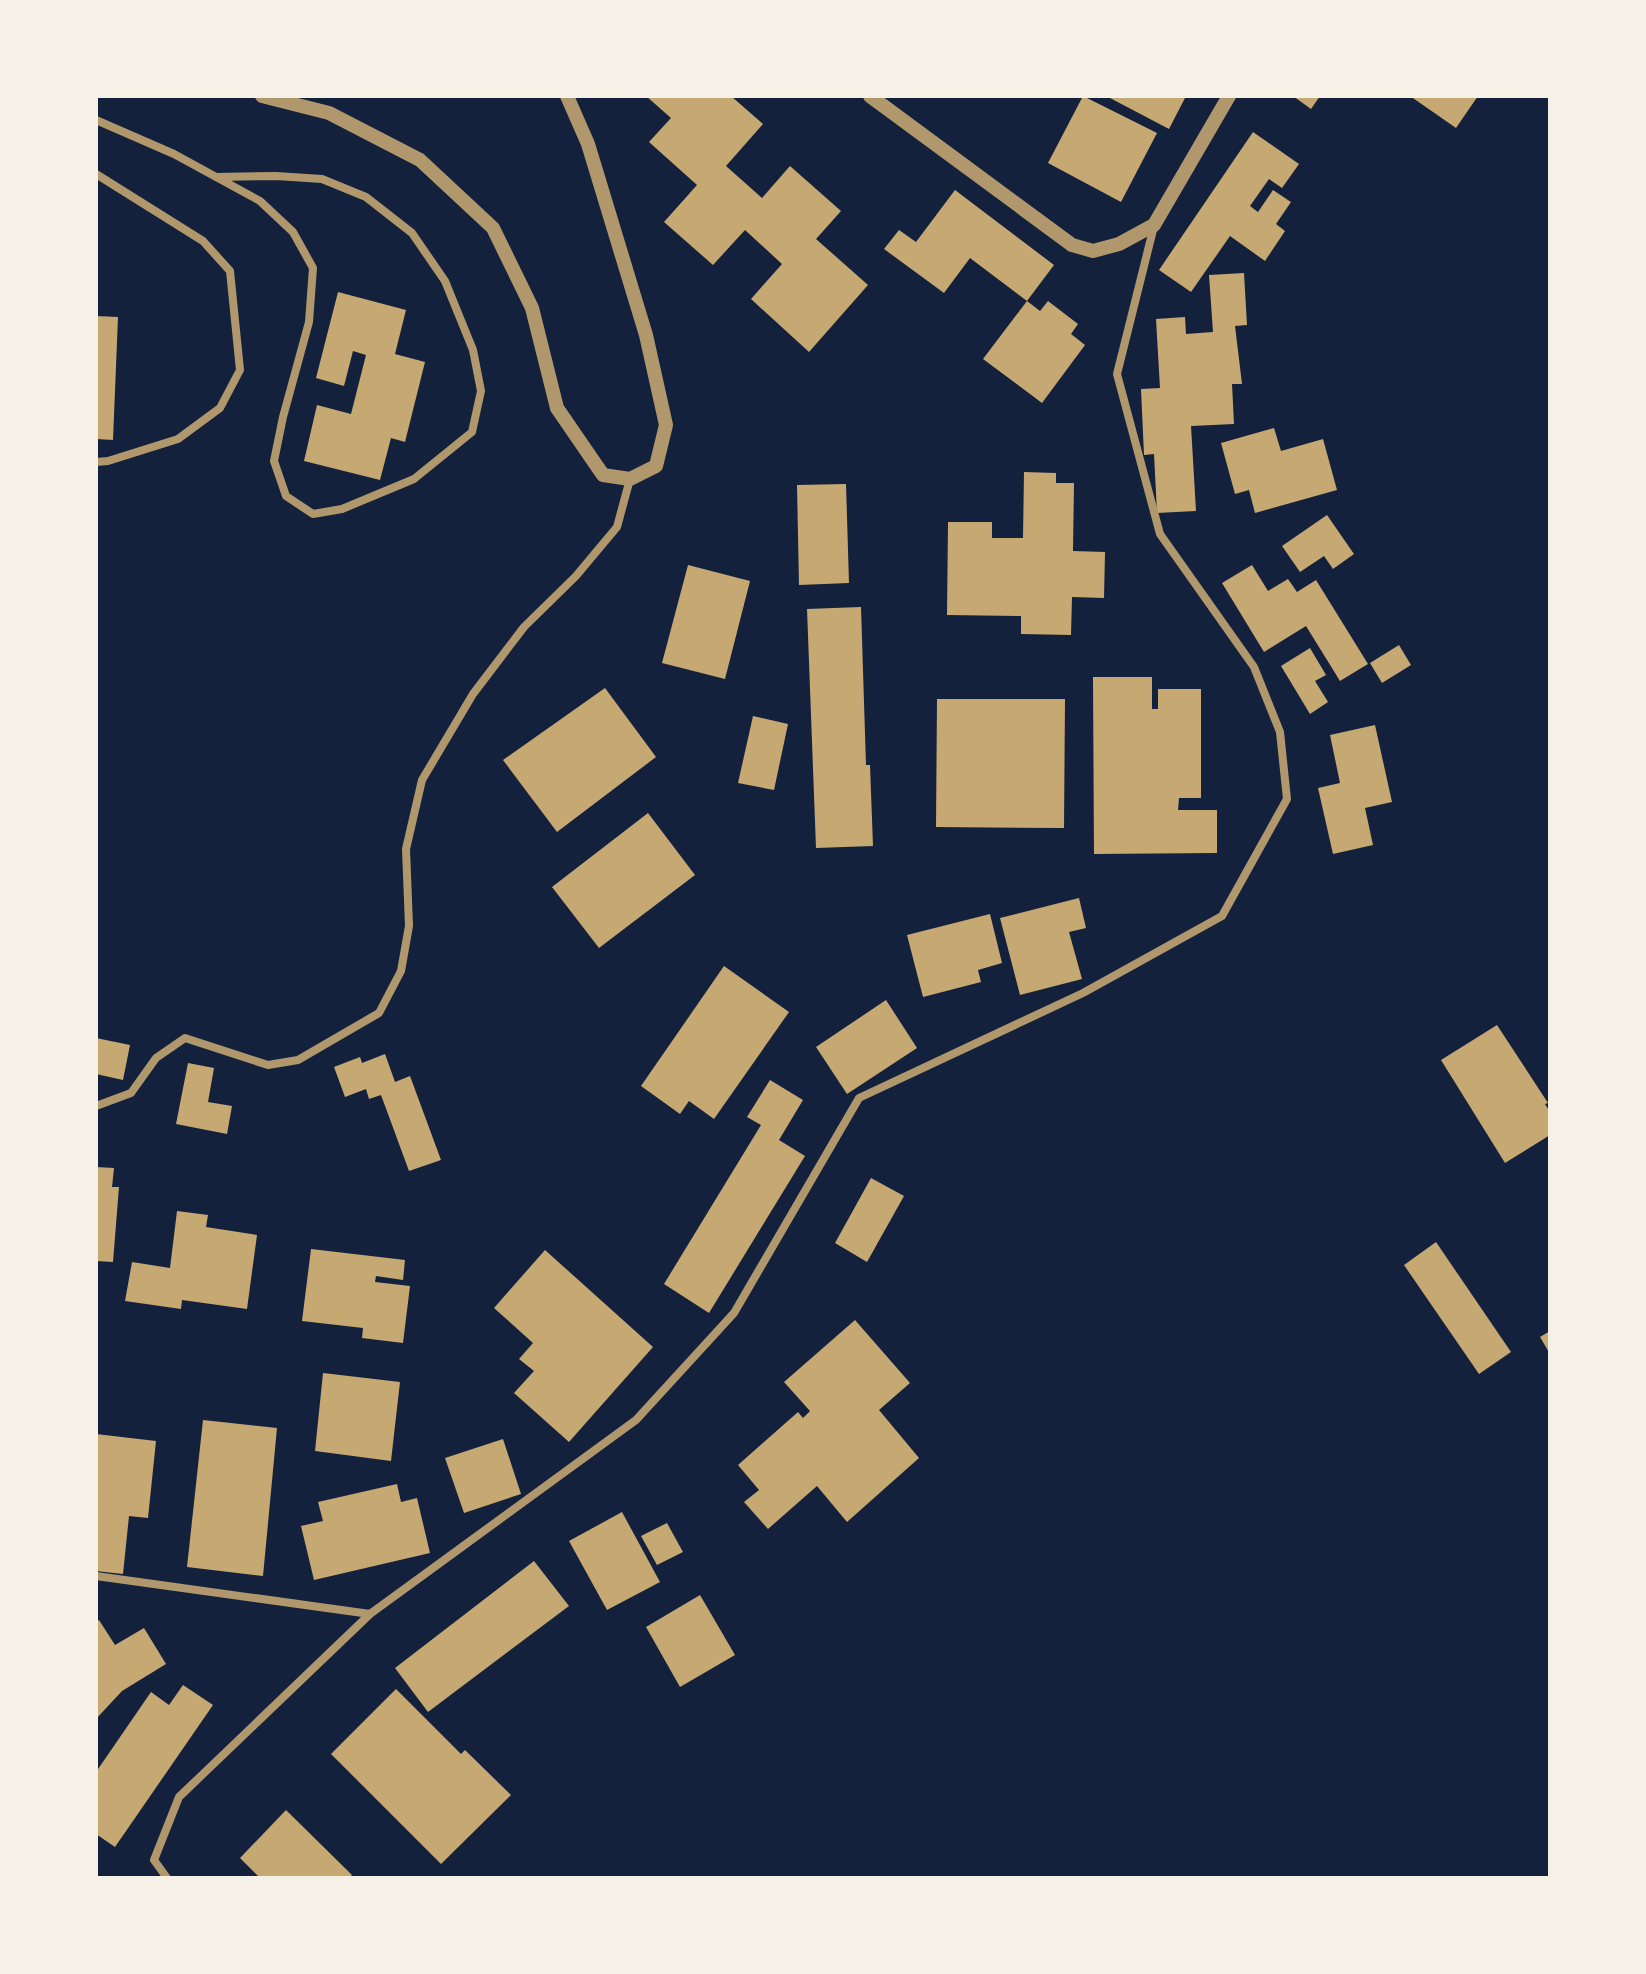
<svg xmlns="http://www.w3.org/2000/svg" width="1646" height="1974" viewBox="0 0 1646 1974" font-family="'Playfair Display',serif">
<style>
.building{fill:#c6a872}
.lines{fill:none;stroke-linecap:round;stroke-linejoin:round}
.minor{stroke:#b1986c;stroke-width:8}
.tertiary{stroke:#b1986c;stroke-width:14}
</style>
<rect width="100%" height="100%" fill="#14213d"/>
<g class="building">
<path d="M646,96H731L763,124L726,166L762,198L790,166L841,211L816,239L868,285L809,352L751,299L782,264L745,230L713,265L664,222L697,185L649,142L671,118Z"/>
<path d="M1083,96L1157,133L1121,202L1048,163Z"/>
<path d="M1112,96H1186L1169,129L1110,98Z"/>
<path d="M1293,96H1320L1311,109Z"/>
<path d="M1410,96H1478L1456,128Z"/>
<path d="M1253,132L1299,164L1282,188L1269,179L1250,206L1258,212L1273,190L1291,202L1276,224L1285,231L1265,261L1230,236L1191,292L1159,270Z"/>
<path d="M955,190L1054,265L1027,301L1040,311L1048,301L1078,324L1071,334L1085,345L1042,403L983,359L1027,301L970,258L944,293L884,249L899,230L916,242Z"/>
<path d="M1244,273L1247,325L1235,326L1242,384H1232L1234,424L1191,426L1196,511L1157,513L1154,454L1144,455L1141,389L1160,388L1156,319L1185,317L1186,334L1213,332L1209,275Z"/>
<path d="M338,292L406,310L395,354L425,362L405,442L391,438L380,480L304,461L317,405L351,414L366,355L353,351L344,386L316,378Z"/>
<path d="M96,316L118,317L113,440L96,439Z"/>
<path d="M1274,428L1281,451L1323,439L1337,490L1255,513L1249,490L1235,494L1221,443Z"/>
<path d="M1024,472L1056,473V483H1074L1073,551L1105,552L1104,598L1072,597L1071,635L1021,634V616L947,615L948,522H992V538H1023Z"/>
<path d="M846,484L849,583L799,585L797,485Z"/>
<path d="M1327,515L1354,554L1333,569L1324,556L1300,572L1282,546Z"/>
<path d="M688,565L750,581L725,679L662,663Z"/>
<path d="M1252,565L1268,591L1288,579L1297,592L1316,580L1368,664L1340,681L1306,626L1264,652L1222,583Z"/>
<path d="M861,607L866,765H870L873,846L816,848L807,609Z"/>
<path d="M1399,645L1411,665L1382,683L1370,663Z"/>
<path d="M1310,648L1326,675L1315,681L1328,702L1310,714L1281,666Z"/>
<path d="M1093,677H1152V709H1158V689H1201V798H1179L1178,810H1217V853L1094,854Z"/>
<path d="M605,688L656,757L557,832L503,760Z"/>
<path d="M937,699H1065L1064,828L936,827Z"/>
<path d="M753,716L788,724L774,790L738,783Z"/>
<path d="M1375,725L1392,802L1365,808L1373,845L1333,854L1318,788L1340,783L1330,735Z"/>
<path d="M648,813L695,875L599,948L552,887Z"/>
<path d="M1079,898L1086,928L1069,932L1082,979L1020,995L1000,918Z"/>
<path d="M990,914L1002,963L978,970L981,982L923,997L907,935Z"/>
<path d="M724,966L789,1012L714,1119L689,1101L680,1114L641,1086Z"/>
<path d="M886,1000L917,1048L847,1094L816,1047Z"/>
<path d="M1497,1025L1548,1103L1545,1104L1550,1112V1135L1505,1163L1441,1060Z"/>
<path d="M96,1038L130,1045L123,1080L96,1074Z"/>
<path d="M385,1054L395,1082L410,1076L441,1160L409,1171L381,1095L369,1099L366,1089L345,1097L334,1067L360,1057L362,1063Z"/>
<path d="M188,1063L214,1068L208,1102L232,1106L227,1134L176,1124Z"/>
<path d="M770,1080L803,1100L779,1140L805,1156L709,1313L664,1284L761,1125L747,1117Z"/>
<path d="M96,1167L114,1168L112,1187H119L113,1262L96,1261Z"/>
<path d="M871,1178L904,1196L867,1262L835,1243Z"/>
<path d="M177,1211L208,1215L206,1227L257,1235L247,1309L182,1300L181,1309L125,1301L132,1262L170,1268Z"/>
<path d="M1436,1242L1511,1352L1479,1374L1404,1265Z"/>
<path d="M311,1249L405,1260L403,1280L376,1276L375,1282L410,1286L403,1343L362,1338L363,1328L302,1321Z"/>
<path d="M545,1250L653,1347L569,1442L514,1393L534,1371L519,1359L533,1343L494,1308Z"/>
<path d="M855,1320L910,1383L879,1410L919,1458L847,1522L817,1486L768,1529L744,1502L759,1490L738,1465L798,1412L803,1418L810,1411L784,1382Z"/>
<path d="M1550,1331V1354L1540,1337Z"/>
<path d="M323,1373L400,1382L391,1461L315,1451Z"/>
<path d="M203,1420L277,1428L263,1576L187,1567Z"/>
<path d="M96,1434L156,1441L148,1518L129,1516L123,1574L96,1571Z"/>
<path d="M503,1439L521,1494L464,1513L445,1458Z"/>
<path d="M397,1484L401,1502L417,1498L430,1553L314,1580L301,1526L323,1521L318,1502Z"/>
<path d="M622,1512L660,1582L607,1610L569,1541Z"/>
<path d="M667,1523L683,1552L657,1565L641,1536Z"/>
<path d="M534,1561L569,1606L428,1712L395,1668Z"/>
<path d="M700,1595L735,1655L680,1687L646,1627Z"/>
<path d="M99,1620L115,1645L144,1628L166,1664L122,1691L96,1719V1622Z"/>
<path d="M183,1685L213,1705L115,1847L96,1834V1772L151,1692L169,1705Z"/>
<path d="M396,1689L461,1754L465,1750L511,1795L441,1864L331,1754Z"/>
<path d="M286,1810L352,1875L349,1878H260L240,1858Z"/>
</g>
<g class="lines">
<g class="minor">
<path d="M96,120L174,154L260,201L293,232L313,268L309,322L283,417L274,461L286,496L313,514L342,509L414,479L472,432L481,391L473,350L445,281L412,233L366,197L322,179L276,176L216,177"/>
<path d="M96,174L203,241L230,271L240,370L220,408L178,439L108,461L96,462"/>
<path d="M96,1106L131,1093L156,1058L185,1038L268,1065L298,1060L379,1013L401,971L409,926L406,849L422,780L473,694L524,627L576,576L617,527L630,479"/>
<path d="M96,1576L370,1614L636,1420L734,1313L859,1098L1083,993L1222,916L1287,799L1280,732L1254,667L1160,534L1117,374L1154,226"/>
<path d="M167,1878L154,1860L179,1797L370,1614"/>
</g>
<g class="tertiary">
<path d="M262,96L329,113L420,160L493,228L532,308L557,408L603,475L630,479L656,466L666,425L646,335L588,144L567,96"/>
<path d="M870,96L1072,245L1093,251L1119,244L1154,225L1229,96"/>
</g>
</g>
<rect width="1646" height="1974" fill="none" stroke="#f6f1e7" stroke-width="196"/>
</svg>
